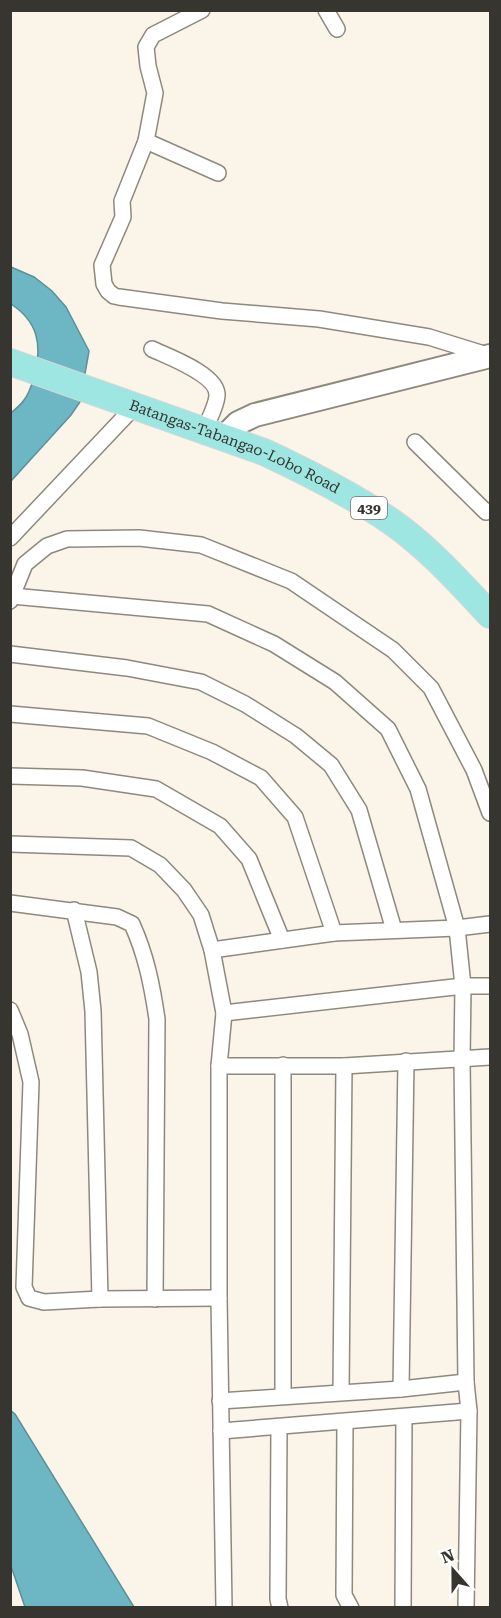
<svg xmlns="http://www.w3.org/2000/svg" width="501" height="1618" viewBox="0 0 501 1618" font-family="'Roboto Serif',serif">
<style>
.water{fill:#6db7c5;stroke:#5d9098;stroke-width:1.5}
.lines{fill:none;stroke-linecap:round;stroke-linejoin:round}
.street-casing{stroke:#8e897e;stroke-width:18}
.secondary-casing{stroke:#8e897e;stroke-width:26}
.primary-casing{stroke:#d7d7d6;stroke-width:28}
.street{stroke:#fff;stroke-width:15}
.secondary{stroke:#fff;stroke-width:22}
.primary{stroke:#9ee6e2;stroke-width:26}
.labels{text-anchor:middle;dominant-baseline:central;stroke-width:4.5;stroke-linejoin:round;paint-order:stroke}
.shield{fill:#fff;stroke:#73726e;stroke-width:1.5}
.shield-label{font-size:14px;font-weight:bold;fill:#373530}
.street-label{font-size:15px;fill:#373530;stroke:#fff}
</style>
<rect width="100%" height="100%" fill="#faf5e8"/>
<g class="water">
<path d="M11,267L34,277L52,291L66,307L89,351L80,402L71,415L11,481V413C15,409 21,405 24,400C30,393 32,383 35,374C42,344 38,322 11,304Z"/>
<path d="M10,1410L15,1414L134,1607H25L11,1566Z"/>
</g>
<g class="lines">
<g class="street-casing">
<g id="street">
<path d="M202,10L153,35L146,47L148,66L155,93L146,141L122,201L123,217L102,265L104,284L108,291L114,296L119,297L222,311L319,319L429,337L487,355"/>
<path d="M326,10L337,29"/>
<path d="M146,141L218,173"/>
<path d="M152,349C169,357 219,375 217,396C216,407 208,421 204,431"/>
<path d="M415,442L486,512L490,511"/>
<path d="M10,538L134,407"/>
<path d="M12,596L208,614L274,644L335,682L388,729L418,789L457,928L463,986L462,1060L466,1382L469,1411L466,1608"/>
<path d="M10,601L25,564L47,546L67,539L139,538L201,545L291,581L393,650L431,688L474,770L490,813"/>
<path d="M10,654L127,668L201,682L245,704L296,736L331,765L359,810L394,930"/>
<path d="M10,714L148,726L212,752L261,778L295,817L334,933"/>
<path d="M10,776L82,778L156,789L220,826L249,859L282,940"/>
<path d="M10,844L131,848L160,865L184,890L201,915L212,950L224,1013L219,1066V1298L224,1608"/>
<path d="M10,903L117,917L132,924C146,955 152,985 157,1019L155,1299"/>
<path d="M74,910L89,972L93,1011L100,1299"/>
<path d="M212,950L334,933L457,928L490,924"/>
<path d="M10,1010L20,1034L31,1082L24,1287L29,1298L44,1302L100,1299L219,1298"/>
<path d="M224,1013L463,986H490"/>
<path d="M283,1065V1396"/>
<path d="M219,1066H344L490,1057"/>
<path d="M401,1389L406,1061"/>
<path d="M341,1392L344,1066"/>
<path d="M220,1401L401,1389L466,1382"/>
<path d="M345,1422L344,1595L351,1608"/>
<path d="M279,1427L278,1599L280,1608"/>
<path d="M221,1431L469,1411"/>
<path d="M403,1608L404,1417"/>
</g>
</g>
<g class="secondary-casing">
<path id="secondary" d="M223,438L238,423L255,415L490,356"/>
</g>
<g class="primary-casing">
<g id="primary">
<path id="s1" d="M10,362L264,452C307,472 350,494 389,520C427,546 459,582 490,615"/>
</g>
</g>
<use href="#street" class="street"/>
<use href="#secondary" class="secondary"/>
<use href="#primary" class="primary"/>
</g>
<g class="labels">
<rect class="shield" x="351" y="497" width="36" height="22" rx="4.5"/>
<g class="shield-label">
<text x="369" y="508">439</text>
</g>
<g class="street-label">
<text stroke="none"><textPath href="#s1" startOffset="240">Batangas-Tabangao-Lobo Road</textPath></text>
</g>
</g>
<rect width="501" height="1618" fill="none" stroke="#373530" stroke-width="24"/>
<g transform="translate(453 1570) rotate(339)" stroke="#ffffff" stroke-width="4.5" paint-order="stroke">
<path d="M0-4.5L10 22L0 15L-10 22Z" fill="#373530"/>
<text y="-9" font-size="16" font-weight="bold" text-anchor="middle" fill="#373530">N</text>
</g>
</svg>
